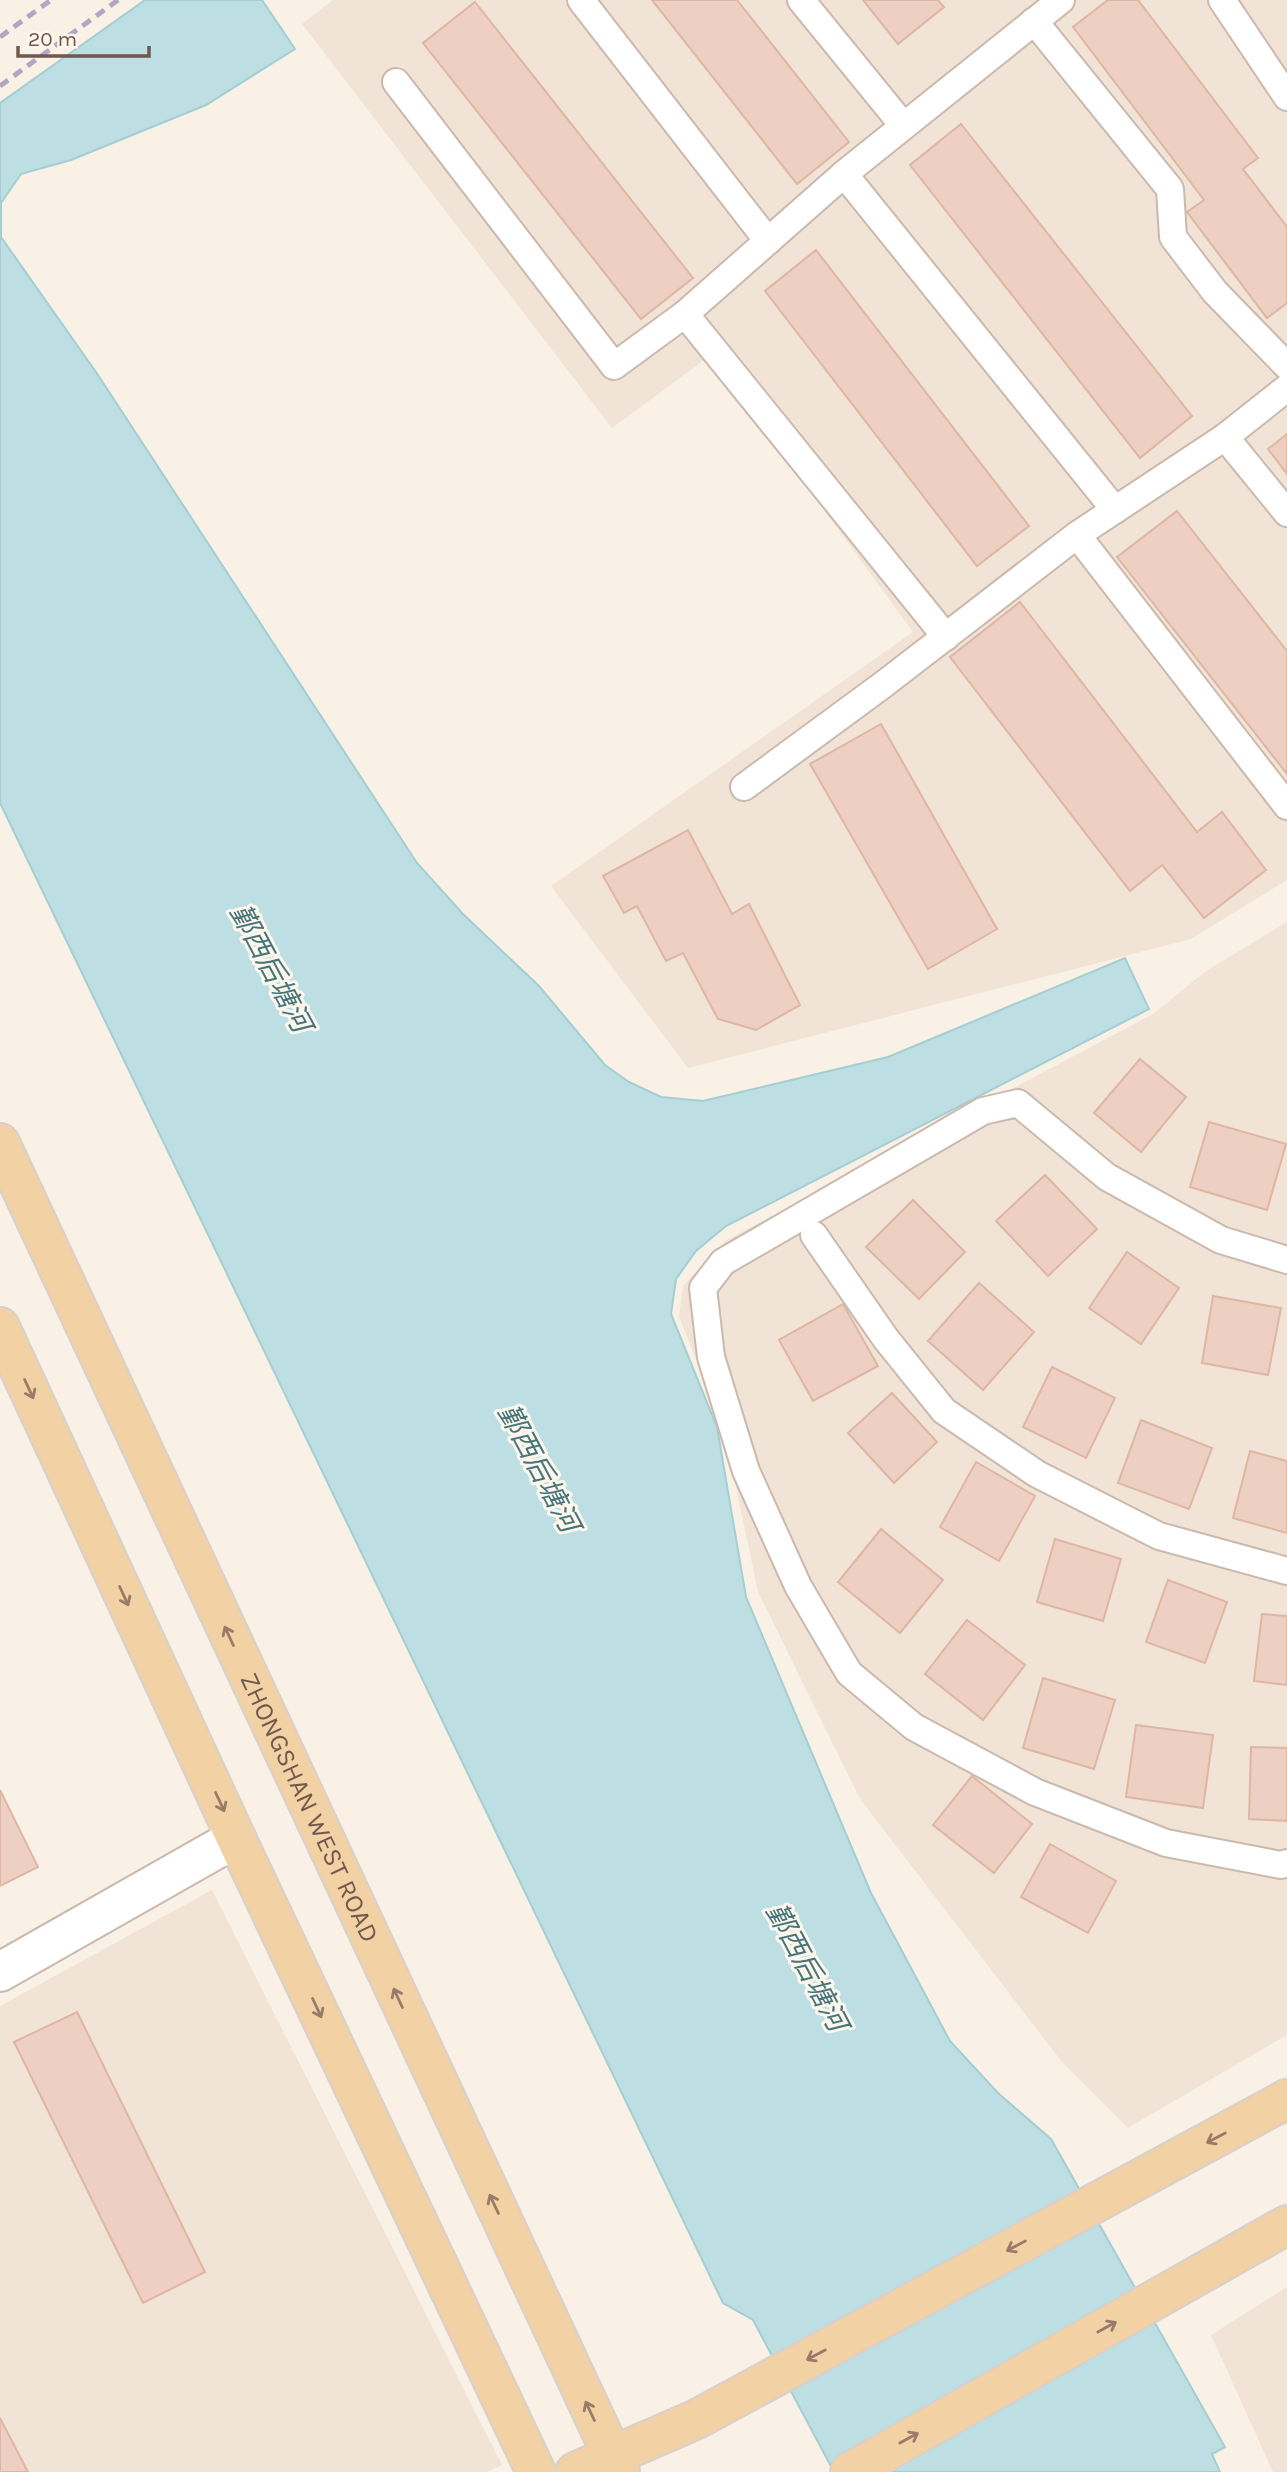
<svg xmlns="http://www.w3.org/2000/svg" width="1287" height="2472" viewBox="0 0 1287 2472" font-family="Karla,'Noto Sans SC',sans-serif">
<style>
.residential{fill:#f1e3d5}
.water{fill:#bddee2;stroke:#a4ced2;stroke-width:2}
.building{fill:#edd0c1;stroke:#deb6a3;stroke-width:2}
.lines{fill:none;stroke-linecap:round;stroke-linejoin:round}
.lane-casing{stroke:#cbb9ad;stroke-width:30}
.street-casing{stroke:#cbb9ad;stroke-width:42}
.primary-casing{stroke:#d7d0cd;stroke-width:42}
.lane{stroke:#fff;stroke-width:26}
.street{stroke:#fff;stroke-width:38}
.primary{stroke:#f2d1a5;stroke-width:38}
.rail{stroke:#b4a6c3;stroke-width:5;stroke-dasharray:10 7;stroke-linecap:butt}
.oneway{stroke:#987c67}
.labels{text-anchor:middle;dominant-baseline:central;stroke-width:6;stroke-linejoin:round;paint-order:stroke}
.street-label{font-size:26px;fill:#71584d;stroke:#fdf6ec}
.water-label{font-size:28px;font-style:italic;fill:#46757b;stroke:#fdf6ec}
</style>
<rect width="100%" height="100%" fill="#faf1e6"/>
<g class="residential">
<path d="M333,0H1287V880L1191,939L688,1068L551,886L913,632L711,355L612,428L302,24Z"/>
<path d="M1287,922V2035L1128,2128L1062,2062L860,1799L758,1592L723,1425L679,1317L683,1286L725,1241L1153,1014L1206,971Z"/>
<path d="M212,1890L502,2465L487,2472H0V2006Z"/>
<path d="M1287,2287V2472H1273L1211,2335Z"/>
</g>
<path class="water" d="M145,0H262L295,49L206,105L71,160L21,174L1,203V237L98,375L417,863L463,914L539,986L605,1065L629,1082L661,1097L703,1101L888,1057L1125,958L1149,1009L726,1226L696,1251L676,1279L671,1314L717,1427L746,1597L871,1893L950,2041L998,2093L1051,2139L1225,2447L1212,2454L1220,2472H834L753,2320L723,2303L0,803V103Z"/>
<g class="building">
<path d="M652,0H737L849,142L797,184Z"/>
<path d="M863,0H938L944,7L898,44Z"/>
<path d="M1108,0H1138L1258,158L1243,169L1287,227V303L1267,318L1187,212L1204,200L1073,27Z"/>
<path d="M475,2L693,278L641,319L423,43Z"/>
<path d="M961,124L1192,416L1140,458L910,165Z"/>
<path d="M816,250L1029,526L977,566L765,291Z"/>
<path d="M1287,434V474L1268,449Z"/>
<path d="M1177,511L1287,651V774L1117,557Z"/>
<path d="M1020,602L1197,832L1222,812L1266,870L1204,918L1162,865L1130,891L950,657Z"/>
<path d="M881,724L997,929L928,969L810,764Z"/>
<path d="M688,830L732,914L749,904L800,1005L756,1030L718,1019L683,953L666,961L637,906L624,913L603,876Z"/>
<path d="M1140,1059L1186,1097L1141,1152L1094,1113Z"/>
<path d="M1209,1122L1286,1144L1267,1210L1190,1187Z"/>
<path d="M1045,1175L1097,1229L1048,1276L996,1221Z"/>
<path d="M913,1200L965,1252L919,1299L866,1247Z"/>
<path d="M1127,1252L1179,1288L1141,1344L1089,1308Z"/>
<path d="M979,1283L1034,1332L983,1390L928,1341Z"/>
<path d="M1213,1296L1281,1308L1268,1375L1202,1363Z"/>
<path d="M843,1304L878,1366L813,1401L779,1340Z"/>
<path d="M1052,1367L1115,1398L1086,1458L1023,1427Z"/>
<path d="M892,1393L937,1442L894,1483L848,1433Z"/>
<path d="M1141,1420L1212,1448L1189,1509L1118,1483Z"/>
<path d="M1250,1451L1287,1461V1533L1233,1518Z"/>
<path d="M976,1462L1035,1496L999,1561L940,1527Z"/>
<path d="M881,1529L943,1580L900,1633L838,1582Z"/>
<path d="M1055,1539L1121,1559L1103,1621L1037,1602Z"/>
<path d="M1168,1580L1227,1602L1205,1663L1146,1642Z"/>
<path d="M1262,1614L1287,1616V1685L1254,1681Z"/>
<path d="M967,1620L1025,1665L983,1720L925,1674Z"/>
<path d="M1043,1678L1115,1700L1094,1769L1023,1748Z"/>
<path d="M1136,1725L1213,1735L1203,1808L1126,1797Z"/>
<path d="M1251,1747L1287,1748V1821L1249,1819Z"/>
<path d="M972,1776L1032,1824L994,1873L933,1825Z"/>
<path d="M0,1790L38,1867L0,1886Z"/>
<path d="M1050,1844L1116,1881L1088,1933L1021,1897Z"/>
<path d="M77,2012L205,2272L143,2303L14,2042Z"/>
<path d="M0,2418L28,2472H0Z"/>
</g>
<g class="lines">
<g class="lane-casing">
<g id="lane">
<path d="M581,0L768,241"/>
<path d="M801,0L902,124"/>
<path d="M1222,0L1287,97"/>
<path d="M1034,21L1170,189L1173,237L1215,292L1287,366"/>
<path d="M396,82L614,366L685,314"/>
<path d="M844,174L1061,0"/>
<path d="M1225,437L1287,513"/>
<path d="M1077,535L1287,806"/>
<path d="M946,637L685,314L844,174L1115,510"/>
<path d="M744,787L884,684L1077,535L1225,437L1287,388"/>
<path d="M814,1235L886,1339L944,1411L1037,1474L1159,1536L1287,1571"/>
<path d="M1287,1260L1221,1240L1107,1177L1018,1103L983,1111L723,1262L703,1288L711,1357L746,1471L798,1586L849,1673L914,1727L1035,1792L1166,1843L1281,1865L1287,1863"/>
</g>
</g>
<g class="street-casing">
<path id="street" d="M0,1972L236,1838"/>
</g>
<g class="primary-casing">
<g id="primary">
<path id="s1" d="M0,1143L620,2472"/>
<path d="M0,1327L236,1838L536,2472"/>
<path d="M575,2472L697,2419L1287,2099"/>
<path d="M850,2472L1287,2225"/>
</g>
</g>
<use href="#lane" class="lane"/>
<use href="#street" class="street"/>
<use href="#primary" class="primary"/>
<g class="rail">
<path d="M0,37L51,0"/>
<path d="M0,86L118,0"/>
</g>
</g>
<defs><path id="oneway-shaft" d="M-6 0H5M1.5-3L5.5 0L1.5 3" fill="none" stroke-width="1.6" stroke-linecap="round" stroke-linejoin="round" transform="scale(1.75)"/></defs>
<g class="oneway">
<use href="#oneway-shaft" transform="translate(29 1389) rotate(65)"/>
<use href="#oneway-shaft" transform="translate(124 1596) rotate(65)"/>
<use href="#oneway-shaft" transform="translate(229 1636) rotate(-115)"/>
<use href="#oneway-shaft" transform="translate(220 1802) rotate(65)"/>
<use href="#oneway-shaft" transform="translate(398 1998) rotate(-115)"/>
<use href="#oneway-shaft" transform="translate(317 2008) rotate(65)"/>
<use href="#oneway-shaft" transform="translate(1216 2138) rotate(152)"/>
<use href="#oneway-shaft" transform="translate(494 2204) rotate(-115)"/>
<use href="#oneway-shaft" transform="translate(1016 2246) rotate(152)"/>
<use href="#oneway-shaft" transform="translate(1107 2327) rotate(-29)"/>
<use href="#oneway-shaft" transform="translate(816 2355) rotate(152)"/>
<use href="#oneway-shaft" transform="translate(590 2411) rotate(-115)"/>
<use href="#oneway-shaft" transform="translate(909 2438) rotate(-29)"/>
</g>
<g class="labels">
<g class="street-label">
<text stroke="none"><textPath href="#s1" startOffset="733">ZHONGSHAN WEST ROAD</textPath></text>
</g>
<g class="water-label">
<text transform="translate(271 968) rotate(62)">鄞西后塘河</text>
<text transform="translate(539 1468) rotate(62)">鄞西后塘河</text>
<text transform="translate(807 1967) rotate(62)">鄞西后塘河</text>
</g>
</g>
<path d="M18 46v10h131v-10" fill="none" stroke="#71584d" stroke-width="3.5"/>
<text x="28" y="46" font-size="21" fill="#71584d" stroke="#fdf6ec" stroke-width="5" paint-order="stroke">20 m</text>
</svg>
